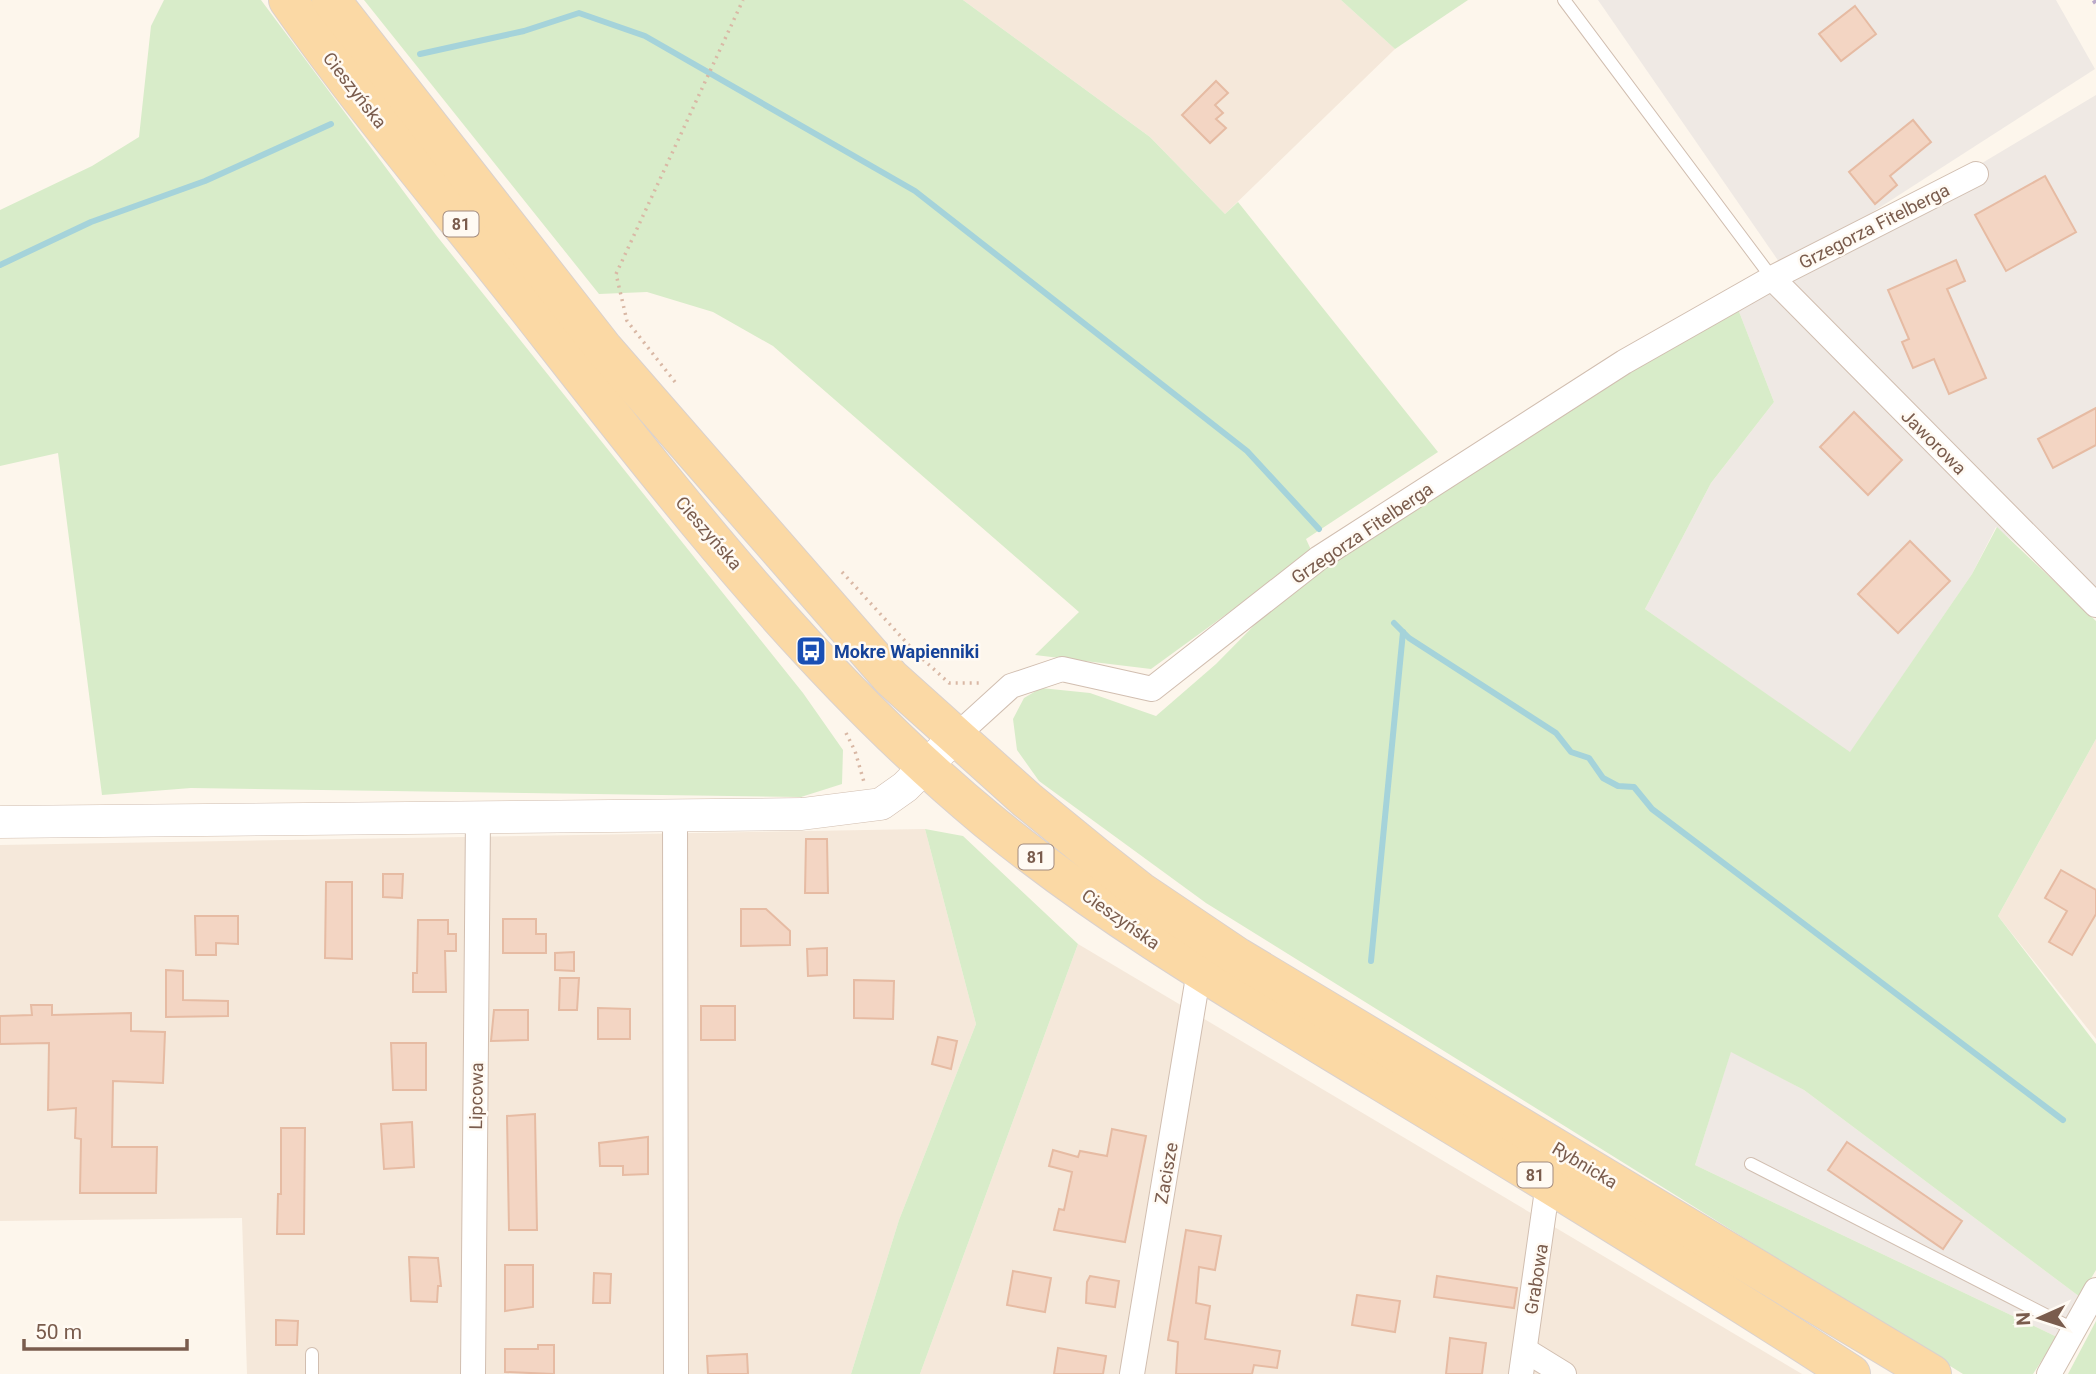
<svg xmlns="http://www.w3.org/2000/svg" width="2096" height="1374" viewBox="0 0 2096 1374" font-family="Roboto,sans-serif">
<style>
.residential{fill:#f5e8da}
.industrial{fill:#efe9e4}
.green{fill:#d8ecc9}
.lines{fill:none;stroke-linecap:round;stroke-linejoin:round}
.stream{stroke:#a5d3da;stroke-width:6}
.building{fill:#f3d5c3;stroke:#e6bba3;stroke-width:2}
.service-casing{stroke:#d1beb0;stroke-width:14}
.minor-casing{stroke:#d1beb0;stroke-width:26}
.tertiary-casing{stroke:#d1beb0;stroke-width:33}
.primary-casing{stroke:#dad1cd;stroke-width:40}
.path{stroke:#d9b8a5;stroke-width:3.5;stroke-dasharray:2 5;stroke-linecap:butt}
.service{stroke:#fff;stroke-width:12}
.minor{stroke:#fff;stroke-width:24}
.tertiary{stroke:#fff;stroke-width:32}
.primary{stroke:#fbd9a5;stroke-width:38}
.rail{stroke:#b9a8c9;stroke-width:5;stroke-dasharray:10 7;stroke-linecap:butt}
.labels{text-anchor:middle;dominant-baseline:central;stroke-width:5;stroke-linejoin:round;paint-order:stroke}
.shield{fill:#fffaf3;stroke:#a28b7f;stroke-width:2}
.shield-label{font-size:16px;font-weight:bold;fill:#7a5c4d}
.street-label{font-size:18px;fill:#7a5c4d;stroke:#fffaf3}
.transit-label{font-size:18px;font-weight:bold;fill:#164399;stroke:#fffaf3;text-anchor:start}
</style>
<rect width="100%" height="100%" fill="#fdf6ec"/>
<g class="residential">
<path d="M963,0H1341L1395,49L1225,214L1150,137Z"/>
<path d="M2096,739V1039L1998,916Z"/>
<path d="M925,829L976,1024L899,1220L851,1374H247L242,1218L0,1221V845Z"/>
<path d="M1078,944L1802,1374H920Z"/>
</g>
<g class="industrial">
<path d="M1598,0H2056L2095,69L1784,269Z"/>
<path d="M2096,95V611L1996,527L1972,574L1850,753L1645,609L1711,483L1774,402L1738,309Z"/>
<path d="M1731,1051L1804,1090L2080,1297L2057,1337L1695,1165Z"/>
</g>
<g class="green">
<path d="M164,0H261L436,235L803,693L843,750L842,784L801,797L191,788L102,795L58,453L0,466V210L92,166L139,137L151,26Z"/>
<path d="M364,0H963L1150,137L1225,214L1238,202L1438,452L1306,539L1312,552L1151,669L1035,655L1079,612L773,346L713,312L647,292L599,294Z"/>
<path d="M1341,0H1468L1395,49Z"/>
<path d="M1738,309L1774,402L1711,483L1645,609L1850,752L1972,574L1997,527L2096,621V739L1998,916L2096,1044V1270L2080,1297L1804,1090L1731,1052L1695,1165L2057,1337L2033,1374H1963L1206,903L1039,781L1017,750L1013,719L1024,698L1041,688L1090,693L1156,716L1216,664L1299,580L1547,421Z"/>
<path d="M925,829L963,836L1078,944L920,1374H851L899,1220L976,1024Z"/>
<path d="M2096,1321V1374H2068Z"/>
</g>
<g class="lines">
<g class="stream">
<path d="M420,54L524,31L579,13L645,36L915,191L1247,451L1319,529"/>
<path d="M0,265L91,222L205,181L331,124"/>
<path d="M1394,623L1409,638L1556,733L1571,752L1589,758L1603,778L1618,786L1634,787L1652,809L2063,1120"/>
<path d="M1371,961L1403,632"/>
</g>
</g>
<g class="building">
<path d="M1855,6L1876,34L1841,61L1819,34Z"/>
<path d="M1216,81L1228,93L1215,105L1223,113L1216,119L1226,128L1210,143L1182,115Z"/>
<path d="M1913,120L1931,142L1890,176L1897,185L1875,204L1849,172Z"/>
<path d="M2045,176L2076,232L2006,271L1975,215Z"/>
<path d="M1956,260L1965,281L1947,289L1986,378L1949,394L1934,359L1913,368L1902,342L1909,339L1888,290Z"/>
<path d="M2096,408V445L2053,468L2038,439Z"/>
<path d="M1854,412L1902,460L1868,495L1820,447Z"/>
<path d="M1910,541L1950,581L1898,633L1858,594Z"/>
<path d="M806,839H827L828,893H805Z"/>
<path d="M2061,870L2096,890V914L2072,955L2049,942L2067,911L2045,898Z"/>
<path d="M383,874H403L402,898L383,897Z"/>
<path d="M326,882H352V959L325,958Z"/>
<path d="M741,909H766L790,931V945L741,946Z"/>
<path d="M195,916H238V944L216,943V955H196Z"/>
<path d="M503,919H536V934H546V953H503Z"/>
<path d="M418,920H448V934H456V951H445L446,992H413V973H417Z"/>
<path d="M827,948V975L808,976L807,949Z"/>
<path d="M574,952V971L555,970V953Z"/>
<path d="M166,970L183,971V1000L228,1001V1016L166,1017Z"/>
<path d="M560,978H579L577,1010H559Z"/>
<path d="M854,980L894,981L893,1019L854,1018Z"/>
<path d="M31,1005H52V1015L131,1013V1031L165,1032L163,1083L113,1081L112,1147H157L156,1193H80L81,1139L75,1138L76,1108L48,1110L49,1043L0,1044V1016L32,1015Z"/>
<rect x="701" y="1006" width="34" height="34"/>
<path d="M598,1008L630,1009V1039H598Z"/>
<path d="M494,1010H528V1040L491,1041Z"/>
<path d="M938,1037L957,1041L951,1069L932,1064Z"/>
<path d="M391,1043H426V1090H393Z"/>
<path d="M535,1114L537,1230H509L507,1116Z"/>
<path d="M412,1122L414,1167L384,1169L381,1124Z"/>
<path d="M281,1128H305L304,1234H277L278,1194H281Z"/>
<path d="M1112,1129L1146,1136L1125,1242L1054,1230L1059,1209L1064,1210L1072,1172L1049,1166L1053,1150L1078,1157L1080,1151L1107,1156Z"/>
<path d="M648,1137V1174L623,1175V1166H600L599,1143Z"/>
<path d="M1847,1142L1962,1221L1943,1249L1828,1170Z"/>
<path d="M1186,1230L1221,1236L1215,1270L1199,1267L1196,1303L1210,1306L1205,1339L1280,1351L1277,1368L1254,1365L1252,1374H1176L1178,1342L1168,1340Z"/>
<path d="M409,1257L438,1258L441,1286H438L437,1302L411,1301Z"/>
<path d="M505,1265H533V1307L505,1311Z"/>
<path d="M1013,1271L1051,1278L1045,1312L1007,1305Z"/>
<path d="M594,1273L611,1274L610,1303H593Z"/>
<path d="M1090,1276L1119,1281L1115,1307L1086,1303L1087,1282Z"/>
<path d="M1437,1276L1517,1288L1514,1308L1434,1297Z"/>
<path d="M1357,1295L1400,1301L1395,1332L1352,1325Z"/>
<path d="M276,1320L298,1321L297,1345H276Z"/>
<path d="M1450,1338L1486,1343L1482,1374H1446Z"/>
<path d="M538,1345H554V1374L505,1372V1349H538Z"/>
<path d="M1058,1348L1106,1356L1103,1374H1054Z"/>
<path d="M747,1354L748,1374H708L707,1356Z"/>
</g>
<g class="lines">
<g class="service-casing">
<g id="service">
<path d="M1564,0L1772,278"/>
<path d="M1751,1164L2073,1329"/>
<path d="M312,1374V1354"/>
</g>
</g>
<g class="minor-casing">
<g id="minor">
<path d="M1772,278L2096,605"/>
<path d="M955,737L1011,686L1062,669L1152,689L1319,558L1624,362L1772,278L1976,174"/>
<path d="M675,815L676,1374"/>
<path d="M1525,1350L1564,1374"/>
<path d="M473,1374L478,817"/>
<path d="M1132,1374L1199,971"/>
<path d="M1521,1374L1548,1183"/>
<path d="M2049,1374L2096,1290"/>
</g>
</g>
<g class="tertiary-casing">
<path id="tertiary" d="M0,822L802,814L881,804L905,787L955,737"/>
</g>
<g class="primary-casing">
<g id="primary">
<path d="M288,0C361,104 443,201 522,301C664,482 809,673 987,820C1108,919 1242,997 1375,1078C1535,1175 1694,1272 1851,1374"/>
<path d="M331,0L604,349L891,678L1027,800L1098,858L1140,891L1238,957L1932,1374"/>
</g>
</g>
<g class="path">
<path d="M675,382L627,321L616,274L743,0"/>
<path d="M842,572L916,653L949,683H979"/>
<path d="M846,733L855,751L864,782"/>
</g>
<use href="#service" class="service"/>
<use href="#minor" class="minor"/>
<use href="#tertiary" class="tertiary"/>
<use href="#primary" class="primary"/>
<path class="rail" d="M2094,0L2096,3"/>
</g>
<defs>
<g id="bus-square" transform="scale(1.575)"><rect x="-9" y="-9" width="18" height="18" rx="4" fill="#1a4fb4" stroke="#fffaf3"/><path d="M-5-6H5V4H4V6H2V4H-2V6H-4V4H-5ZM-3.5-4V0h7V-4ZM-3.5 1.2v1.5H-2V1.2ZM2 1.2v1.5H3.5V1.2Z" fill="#fff"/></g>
</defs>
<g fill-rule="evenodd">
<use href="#bus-square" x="811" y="651"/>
</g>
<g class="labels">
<g class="shield">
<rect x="443.5" y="211.5" width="35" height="25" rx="5"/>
<rect x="1018.5" y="844.5" width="35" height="25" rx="5"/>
<rect x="1517.5" y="1162.5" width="35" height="25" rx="5"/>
</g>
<g class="shield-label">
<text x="461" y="224">81</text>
<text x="1036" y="857">81</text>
<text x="1535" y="1175">81</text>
</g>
<g class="street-label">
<text transform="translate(355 90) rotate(52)">Cieszyńska</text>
<text transform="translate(1874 226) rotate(-27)">Grzegorza Fitelberga</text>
<text transform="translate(1934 442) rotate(45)">Jaworowa</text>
<text transform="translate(709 533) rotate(49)">Cieszyńska</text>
<text transform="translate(1362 533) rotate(-34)">Grzegorza Fitelberga</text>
<text transform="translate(1121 919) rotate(35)">Cieszyńska</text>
<text transform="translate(476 1096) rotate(-89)">Lipcowa</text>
<text transform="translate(1585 1165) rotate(31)">Rybnicka</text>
<text transform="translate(1166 1173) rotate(-80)">Zacisze</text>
<text transform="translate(1536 1279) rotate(-81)">Grabowa</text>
</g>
<g class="transit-label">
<text x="834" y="651">Mokre Wapienniki</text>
</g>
</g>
<g transform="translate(2040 1318) rotate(267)" stroke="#fffaf3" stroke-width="5" paint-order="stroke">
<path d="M0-5L12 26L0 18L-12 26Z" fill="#7a5c4d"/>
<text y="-10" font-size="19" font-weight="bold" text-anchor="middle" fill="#7a5c4d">N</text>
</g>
<path d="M24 1339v10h163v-10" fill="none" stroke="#7a5c4d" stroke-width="3.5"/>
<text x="35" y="1339" font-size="21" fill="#7a5c4d" stroke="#fffaf3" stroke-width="5" paint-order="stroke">50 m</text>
</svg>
